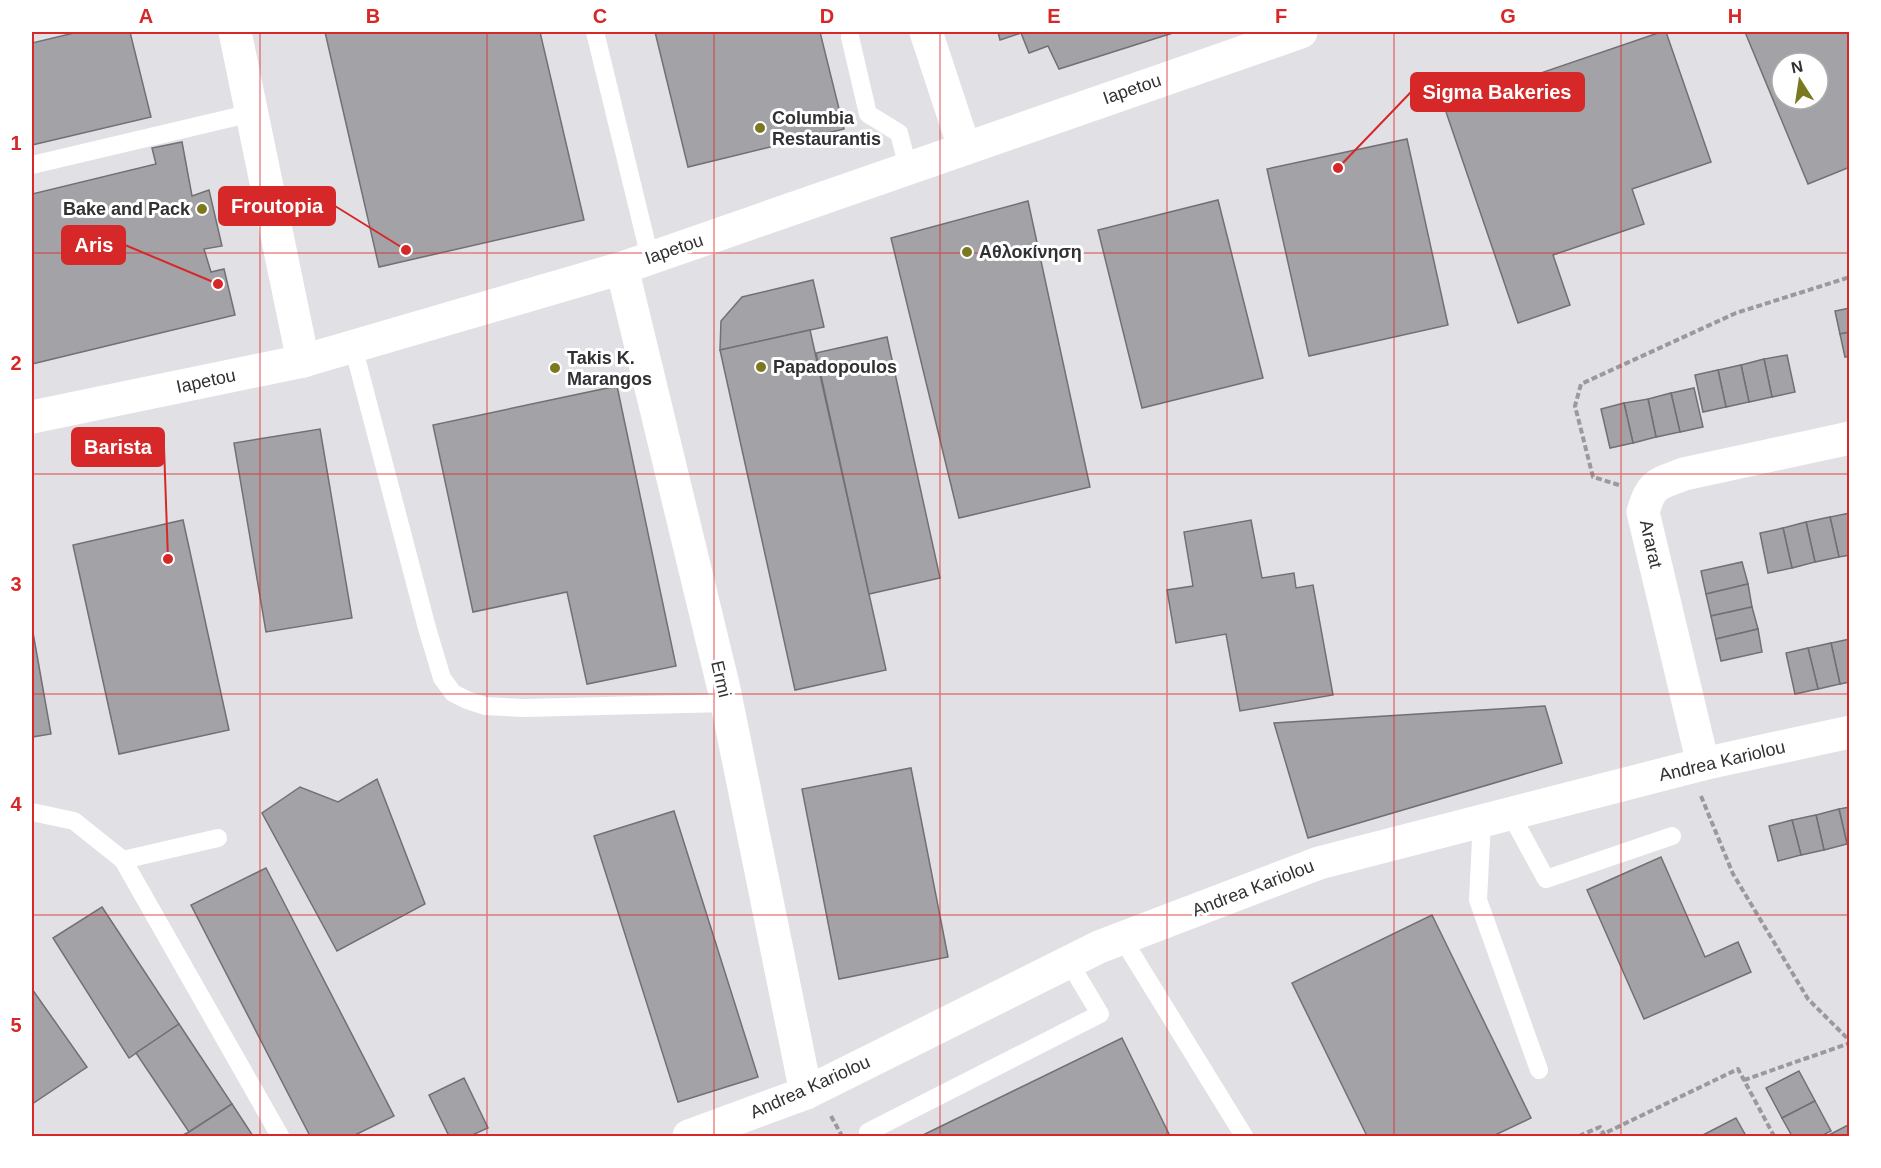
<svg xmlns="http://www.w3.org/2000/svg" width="1881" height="1168" viewBox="0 0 1881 1168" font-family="Helvetica,sans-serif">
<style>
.building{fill:#a3a3a7;stroke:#717174;stroke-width:1.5;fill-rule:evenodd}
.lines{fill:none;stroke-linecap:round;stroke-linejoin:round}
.path{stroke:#9a9a9d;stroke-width:4;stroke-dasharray:6 3;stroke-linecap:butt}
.lane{stroke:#fff;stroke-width:18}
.street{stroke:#fff;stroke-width:33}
.grid{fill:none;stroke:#d62828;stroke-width:1.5;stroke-opacity:0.55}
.poi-dot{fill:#7b7920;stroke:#fff;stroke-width:2}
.labels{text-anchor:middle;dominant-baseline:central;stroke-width:6;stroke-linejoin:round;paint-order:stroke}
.street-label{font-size:18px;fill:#313133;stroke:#fff}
.poi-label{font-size:18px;font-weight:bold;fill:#313133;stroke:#fff;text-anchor:start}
.leader{fill:none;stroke:#d62828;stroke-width:2}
.callout-dot{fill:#d62828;stroke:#fff;stroke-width:2}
.callout{fill:#d62828;stroke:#d62828;stroke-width:2}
.callout-label{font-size:20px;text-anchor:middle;font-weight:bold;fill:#fff}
.neatline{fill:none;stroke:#d62828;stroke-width:2}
.grid-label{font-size:20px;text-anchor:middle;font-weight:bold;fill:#d62828}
</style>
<rect width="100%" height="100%" fill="#e1e1e5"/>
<g class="building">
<path d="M78,32H130L151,117L32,145V43Z"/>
<path d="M325,32H540L584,220L379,267Z"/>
<path d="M655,32H820L844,129L688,167Z"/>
<path d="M998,32H1176L1059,69L1048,46L1029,53L1021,33L1000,40Z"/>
<path d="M1661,32H1666L1711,162L1632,189L1644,224L1553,255L1570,305L1518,323L1444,106Z"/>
<path d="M1745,32H1850V167L1808,184ZM1782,63H1818V99H1782Z"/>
<path d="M1407,139L1448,325L1309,356L1267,169Z"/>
<path d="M182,142L192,196L209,190L222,246L204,249L211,272L224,269L235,315L32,364V194L156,164L152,148Z"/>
<path d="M1218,200L1263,378L1142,408L1098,230Z"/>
<path d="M1028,201L1090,487L959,518L891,238Z"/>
<path d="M813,280L824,327L720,350L721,321L742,297Z"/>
<path d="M1850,308V332L1840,334L1835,311Z"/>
<path d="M810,330L886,670L795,690L720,350Z"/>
<path d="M1850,332V356L1845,357L1840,334Z"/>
<path d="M887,337L940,578L869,594L816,353Z"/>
<path d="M1787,355L1795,392L1772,397L1764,359Z"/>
<path d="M1764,359L1772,397L1749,402L1741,365Z"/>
<path d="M1741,365L1749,402L1726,407L1718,370Z"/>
<path d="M1718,370L1726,407L1703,412L1695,375Z"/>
<path d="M617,386L676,666L587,684L567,592L473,612L433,425Z"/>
<path d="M1694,388L1703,427L1680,432L1671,393Z"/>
<path d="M1671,393L1680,432L1656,437L1648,399Z"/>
<path d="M1648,399L1656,437L1633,443L1624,403Z"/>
<path d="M1624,403L1633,443L1610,448L1601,409Z"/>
<path d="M320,429L352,618L266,632L234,443Z"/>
<path d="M1850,513V555L1839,557L1830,517Z"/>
<path d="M1830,517L1839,557L1815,562L1806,522Z"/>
<path d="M183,520L229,730L119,754L73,545Z"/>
<path d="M1251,520L1262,578L1294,573L1296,588L1313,585L1333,695L1240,711L1226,634L1176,643L1167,590L1193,586L1184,532Z"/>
<path d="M1806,522L1815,562L1792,568L1783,528Z"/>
<path d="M1783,528L1792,568L1768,573L1760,533Z"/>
<path d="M1742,562L1748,584L1706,594L1701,571Z"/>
<path d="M1748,584L1752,607L1711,616L1706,594Z"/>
<path d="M1752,607L1758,629L1716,639L1711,616Z"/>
<path d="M32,627L51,734L32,737Z"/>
<path d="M1758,629L1762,652L1721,661L1716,639Z"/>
<path d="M1850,639V682L1840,684L1831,643Z"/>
<path d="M1831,643L1840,684L1818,689L1808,648Z"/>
<path d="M1808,648L1818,689L1795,694L1786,653Z"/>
<path d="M1545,706L1562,763L1308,838L1274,723Z"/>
<path d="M911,768L948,957L839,979L802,789Z"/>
<path d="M377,779L425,904L337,951L262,813L300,787L338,802Z"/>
<path d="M1850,807V843L1847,844L1839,809Z"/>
<path d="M1839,809L1847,844L1824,850L1816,815Z"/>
<path d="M674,811L758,1077L678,1102L594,836Z"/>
<path d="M1816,815L1824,850L1801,855L1792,820Z"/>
<path d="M1792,820L1801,855L1778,861L1769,826Z"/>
<path d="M1661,857L1705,957L1738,942L1751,972L1644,1019L1587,890Z"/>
<path d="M266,868L394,1116L353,1136H310L191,905Z"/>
<path d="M102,907L179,1024L129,1058L53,938Z"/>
<path d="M1432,915L1531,1118L1493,1136H1367L1292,983Z"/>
<path d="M32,989L87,1067L32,1104Z"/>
<path d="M179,1024L232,1104L189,1132L136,1053Z"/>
<path d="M1122,1038L1170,1136H921Z"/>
<path d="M1799,1071L1815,1101L1782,1118L1766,1088Z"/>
<path d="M464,1078L488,1128L470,1136H449L429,1095Z"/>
<path d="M1815,1101L1831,1131L1821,1136H1792L1782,1118Z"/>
<path d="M232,1104L253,1136H181L189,1132Z"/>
<path d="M1736,1118L1746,1136H1701Z"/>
<path d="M1850,1124V1136H1827Z"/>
</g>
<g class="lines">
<g class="path">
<path d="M1619,485L1593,477L1575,406L1581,384L1736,313L1850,277"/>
<path d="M1701,796L1733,874L1808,999L1850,1041"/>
<path d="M1744,1080L1850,1043"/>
<path d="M831,1116L842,1136"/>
<path d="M1579,1136L1600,1127L1605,1136"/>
<path d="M1599,1136L1738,1069L1774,1136"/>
</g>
<g class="lane">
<path d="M595,32L650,258"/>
<path d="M850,37L868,114L899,133L908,167"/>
<path d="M32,165L252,113"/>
<path d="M353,346L427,628L442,678L453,693L467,700L485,706L523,708L727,703"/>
<path d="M32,812L74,821L123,860L218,838"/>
<path d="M1510,813L1546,879L1672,836"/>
<path d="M1482,820L1478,900L1539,1070"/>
<path d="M123,860L280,1136"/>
<path d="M1122,938L1244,1136"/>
<path d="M870,1136L868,1132L1100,1014L1069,962"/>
</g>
<g class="street">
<path d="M235,32L303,361"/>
<path d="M926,32L964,147"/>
<path d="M622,268L724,689L806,1093"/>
<path d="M32,417L303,361L622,268L1301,32"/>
<path d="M1703,764L1643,512C1651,483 1658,484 1684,474L1850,438"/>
<path d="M689,1136L806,1093L1099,947L1319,863L1703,764L1850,732"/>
</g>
</g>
<path class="grid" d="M260,32V1136M487,32V1136M714,32V1136M940,32V1136M1167,32V1136M1394,32V1136M1621,32V1136M32,253H1850M32,474H1850M32,694H1850M32,915H1850"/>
<g class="poi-dot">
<circle cx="760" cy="128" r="6"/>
<circle cx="202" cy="209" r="6"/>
<circle cx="967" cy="252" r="6"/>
<circle cx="761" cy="367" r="6"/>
<circle cx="555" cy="368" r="6"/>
</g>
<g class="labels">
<g class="street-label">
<text transform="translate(1132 89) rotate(-19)">Iapetou</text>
<text transform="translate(674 249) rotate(-19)">Iapetou</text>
<text transform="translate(206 381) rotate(-12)">Iapetou</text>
<text transform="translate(1651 544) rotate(77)">Ararat</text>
<text transform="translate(721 679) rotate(77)">Ermi</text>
<text transform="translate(1722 761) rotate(-13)">Andrea Kariolou</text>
<text transform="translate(1253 888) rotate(-21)">Andrea Kariolou</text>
<text transform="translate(810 1087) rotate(-24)">Andrea Kariolou</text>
</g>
<g class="poi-label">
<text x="772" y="118">Columbia<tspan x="772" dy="21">Restaurantis</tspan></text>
<text x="190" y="209" text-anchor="end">Bake and Pack</text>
<text x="979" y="252">Αθλοκίνηση</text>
<text x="567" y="358">Takis K.<tspan x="567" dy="21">Marangos</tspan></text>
<text x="773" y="367">Papadopoulos</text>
</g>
</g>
<path class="leader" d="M1338 168L1411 92M406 250L335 206M218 284L125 245M168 559L164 447"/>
<g class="callout-dot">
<circle cx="1338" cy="168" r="6"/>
<circle cx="406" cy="250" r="6"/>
<circle cx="218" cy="284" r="6"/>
<circle cx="168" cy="559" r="6"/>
</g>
<g class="callout">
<rect x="1411" y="73" width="173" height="38" rx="6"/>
<rect x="219" y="187" width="116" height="38" rx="6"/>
<rect x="62" y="226" width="63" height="38" rx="6"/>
<rect x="72" y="428" width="92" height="38" rx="6"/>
</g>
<g class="callout-label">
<text x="1497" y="99">Sigma Bakeries</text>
<text x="277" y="213">Froutopia</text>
<text x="94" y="252">Aris</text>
<text x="118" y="454">Barista</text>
</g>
<rect width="1881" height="1168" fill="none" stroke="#ffffff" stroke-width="66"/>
<g transform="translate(1800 81) rotate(348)"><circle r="28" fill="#ffffff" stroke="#adadad" stroke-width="1.5"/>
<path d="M0-4.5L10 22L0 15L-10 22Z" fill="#7b7920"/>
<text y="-9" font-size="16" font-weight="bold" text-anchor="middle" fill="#313133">N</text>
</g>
<rect x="33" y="33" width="1815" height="1102" class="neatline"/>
<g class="grid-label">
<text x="146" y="23">A</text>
<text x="373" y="23">B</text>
<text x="600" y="23">C</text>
<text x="827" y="23">D</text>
<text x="1054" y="23">E</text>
<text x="1281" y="23">F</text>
<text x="1508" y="23">G</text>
<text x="1735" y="23">H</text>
<text x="16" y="150">1</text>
<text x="16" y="370">2</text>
<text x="16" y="591">3</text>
<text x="16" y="811">4</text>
<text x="16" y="1032">5</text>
</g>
</svg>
